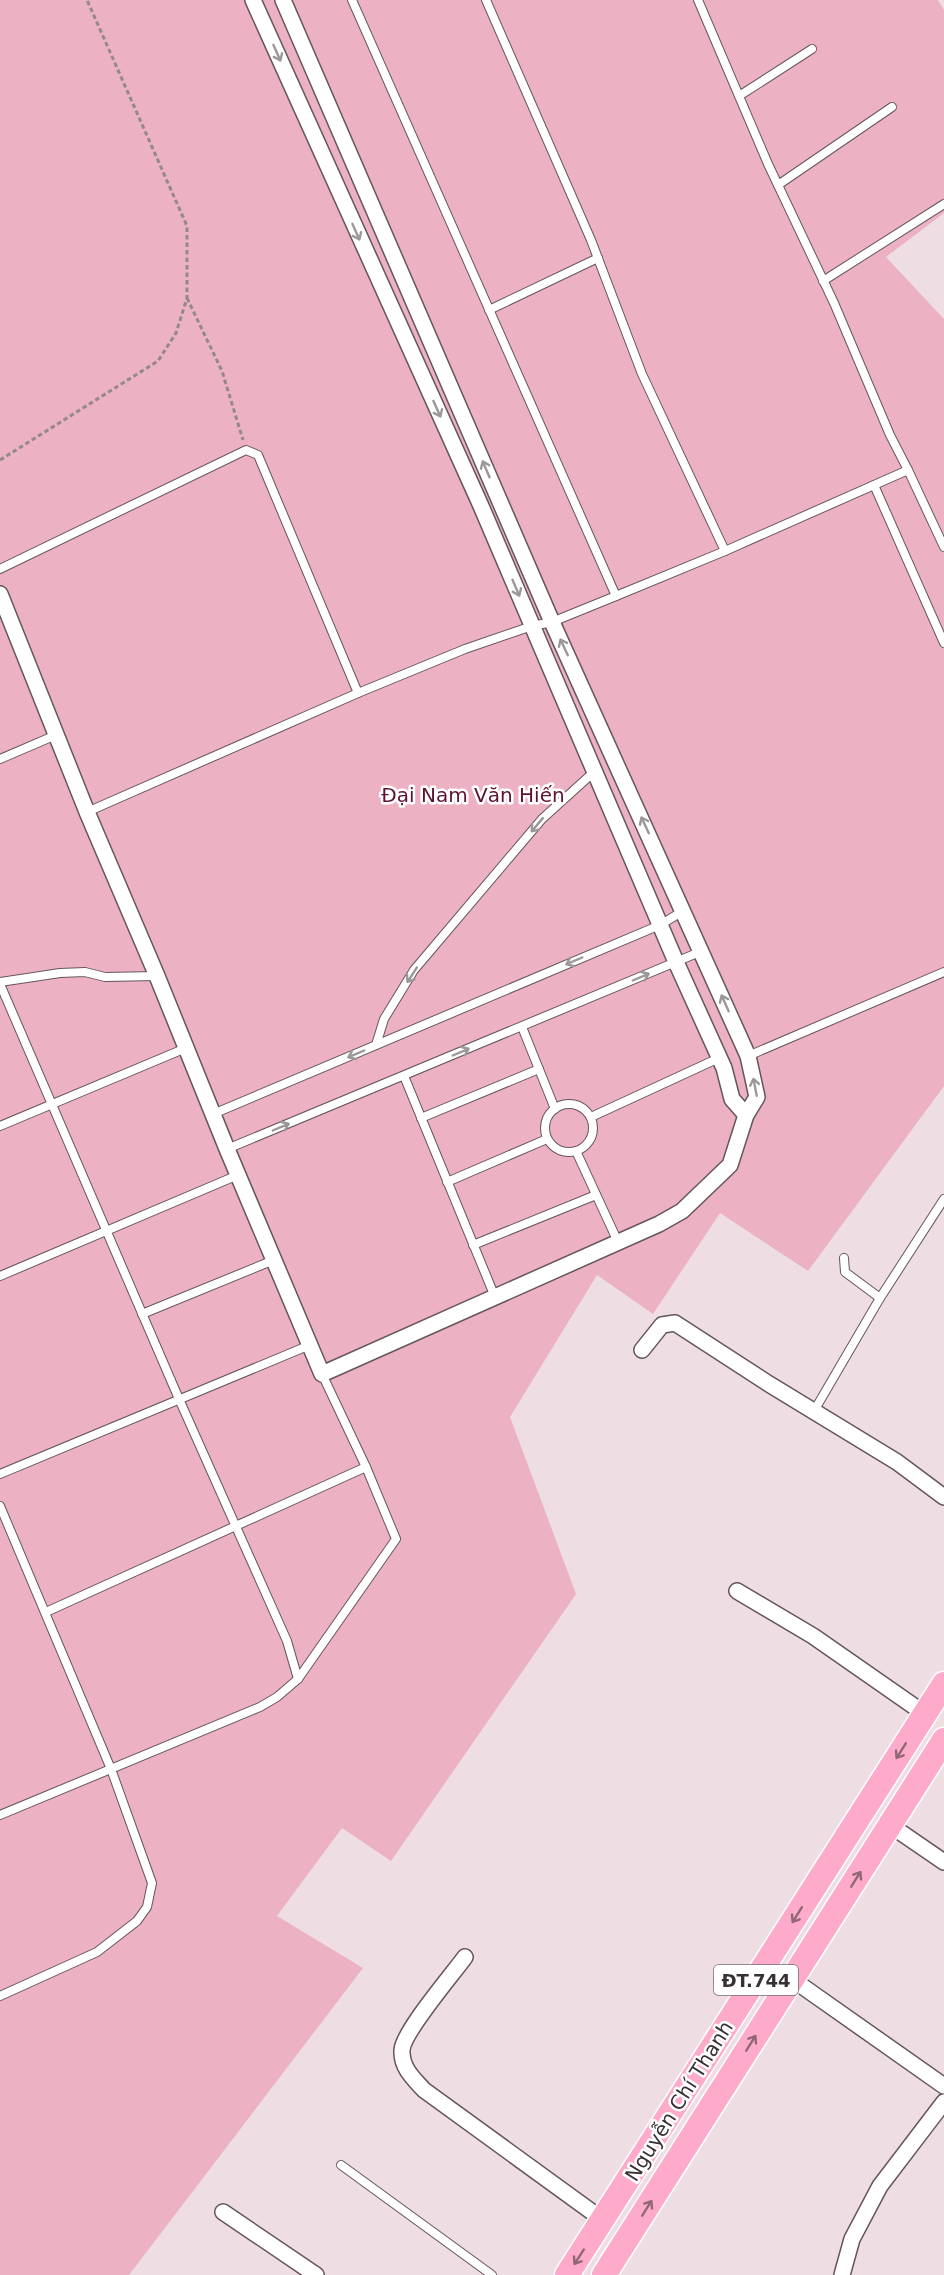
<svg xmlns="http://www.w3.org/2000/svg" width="944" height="2275" viewBox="0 0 944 2275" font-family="'DejaVu Sans',sans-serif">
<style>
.green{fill:#ecb2c4}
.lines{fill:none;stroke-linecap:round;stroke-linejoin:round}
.service-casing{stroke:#65565a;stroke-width:10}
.minor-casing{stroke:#65565a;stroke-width:18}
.primary-casing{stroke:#fff;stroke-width:27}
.path{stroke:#94888c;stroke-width:3;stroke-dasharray:4.5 3;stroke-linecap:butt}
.service{stroke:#fff;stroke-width:8}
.minor{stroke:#fff;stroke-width:15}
.primary{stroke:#feaacb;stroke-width:24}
.oneway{stroke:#9c9899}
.oneway2{stroke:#916777}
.labels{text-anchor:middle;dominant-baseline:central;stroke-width:5;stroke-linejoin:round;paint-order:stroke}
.shield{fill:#fff;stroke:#746f70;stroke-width:1.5}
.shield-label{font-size:18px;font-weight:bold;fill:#383133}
.park-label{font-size:20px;fill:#5d1234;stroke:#fff}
.street-label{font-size:20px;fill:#383133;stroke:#fff}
</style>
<rect width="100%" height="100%" fill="#eedde2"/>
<path class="green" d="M0,0H938L944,10V213L886,257L944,319V1086L808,1271L720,1213L653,1314L597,1275L510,1417L576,1594L391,1861L342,1828L277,1916L363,1968L129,2275H0Z"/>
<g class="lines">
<g class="service-casing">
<g id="service">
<path d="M352,0L616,596"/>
<path d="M486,0L591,240L642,374L725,551"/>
<path d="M698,0L768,164L834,303L890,435L908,470"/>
<path d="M739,96L812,49"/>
<path d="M778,185L892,107"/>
<path d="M823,281L944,204"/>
<path d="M489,310L598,258"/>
<path d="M874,485L944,643"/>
<path d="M0,569L246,450L258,455L358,693"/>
<path d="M0,759L56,735"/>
<path d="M87,812L358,693L465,649L532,626L552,622L616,596L725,551L908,470L944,547"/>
<path d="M0,982L60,973L85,972L105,977L157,976"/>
<path d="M0,984L179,1399L287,1641L298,1679"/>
<path d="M522,1027L555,1109"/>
<path d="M376,1045L384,1019L414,970L542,819L595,771"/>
<path d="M748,1056L944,972"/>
<path d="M404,1076L495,1297"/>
<circle cx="569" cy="1128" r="24"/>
<path d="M213,1114L660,925L683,911"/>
<path d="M591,1117L719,1058"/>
<path d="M421,1118L539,1069"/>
<path d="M0,1126L186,1048"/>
<path d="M227,1149L702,951"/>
<path d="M576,1151L618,1242"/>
<path d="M447,1182L547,1139"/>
<path d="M473,1245L596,1195"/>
<path d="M844,1258L845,1272L880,1298"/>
<path d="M0,1276L238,1175"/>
<path d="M142,1314L274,1260"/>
<path d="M814,1411L880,1298L944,1199"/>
<path d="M0,1474L310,1345"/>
<path d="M0,1506L111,1769L152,1883L147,1907L137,1921L97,1952L0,1996"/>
<path d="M46,1612L366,1467"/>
<path d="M0,1815L260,1707L277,1697L298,1679L396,1539L366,1467L322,1374"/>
<path d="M341,2165L492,2275"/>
</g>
</g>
<g class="minor-casing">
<g id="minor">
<path d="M253,0L481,506L676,962L724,1068L732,1099L746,1115"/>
<path d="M0,594L87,812L157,976L227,1149L322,1374L659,1224L682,1211L730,1165L746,1115L757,1097L748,1056L552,622L283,0"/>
<path d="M642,1350L662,1325L675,1323L769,1384L897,1462L944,1497"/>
<path d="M737,1591L813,1636L925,1714"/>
<path d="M890,1825L944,1862"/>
<path d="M465,1957C452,1975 403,2032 402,2050C401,2068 414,2079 424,2090L603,2220"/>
<path d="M792,1979L944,2086"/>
<path d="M223,2212L316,2275"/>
<path d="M842,2275L852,2239L880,2186L944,2102"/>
</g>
</g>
<g class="primary-casing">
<g id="primary">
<path d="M567,2275L944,1684"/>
<path d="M604,2275L944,1740"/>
</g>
</g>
<g class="path">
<path d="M187,298L222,371L243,440"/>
<path d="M0,460L158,361L176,333L187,298V226L87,0"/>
</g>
<use href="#service" class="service"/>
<use href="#minor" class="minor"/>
<use href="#primary" class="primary"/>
</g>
<defs><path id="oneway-shaft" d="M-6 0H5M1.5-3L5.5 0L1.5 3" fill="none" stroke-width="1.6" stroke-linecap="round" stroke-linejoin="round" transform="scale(1.5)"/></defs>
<g class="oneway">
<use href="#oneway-shaft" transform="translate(277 53) rotate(66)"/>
<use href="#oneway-shaft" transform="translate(356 232) rotate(66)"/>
<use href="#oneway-shaft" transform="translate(437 409) rotate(66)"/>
<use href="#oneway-shaft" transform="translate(486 469) rotate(-113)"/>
<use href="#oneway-shaft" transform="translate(516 588) rotate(67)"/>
<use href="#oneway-shaft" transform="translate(564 647) rotate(-115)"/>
<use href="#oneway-shaft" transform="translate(537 825) rotate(130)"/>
<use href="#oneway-shaft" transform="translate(645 825) rotate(-115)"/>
<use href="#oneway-shaft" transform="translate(574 961) rotate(157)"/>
<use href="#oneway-shaft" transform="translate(412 975) rotate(123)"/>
<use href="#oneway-shaft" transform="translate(641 977) rotate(-23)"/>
<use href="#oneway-shaft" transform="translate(725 1003) rotate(-114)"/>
<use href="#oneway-shaft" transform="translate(461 1052) rotate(-23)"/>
<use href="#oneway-shaft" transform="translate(356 1054) rotate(157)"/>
<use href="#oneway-shaft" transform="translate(755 1087) rotate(-101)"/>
<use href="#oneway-shaft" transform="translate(281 1127) rotate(-23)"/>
</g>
<g class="oneway2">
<use href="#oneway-shaft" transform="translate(901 1751) rotate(122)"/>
<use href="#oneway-shaft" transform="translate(856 1879) rotate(-58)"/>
<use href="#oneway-shaft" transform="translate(797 1915) rotate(122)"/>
<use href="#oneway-shaft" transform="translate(751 2043) rotate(-58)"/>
<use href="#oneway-shaft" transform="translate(647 2208) rotate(-58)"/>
<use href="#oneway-shaft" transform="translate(579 2257) rotate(123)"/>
</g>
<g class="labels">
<rect class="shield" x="714" y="1965" width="84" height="30" rx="4.5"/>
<g class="shield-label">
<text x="756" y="1980">ĐT.744</text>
</g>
<g class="park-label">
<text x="473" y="795">Đại Nam Văn Hiến</text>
</g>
<g class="street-label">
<text transform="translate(679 2101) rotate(-58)">Nguyễn Chí Thanh</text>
</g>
</g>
</svg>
